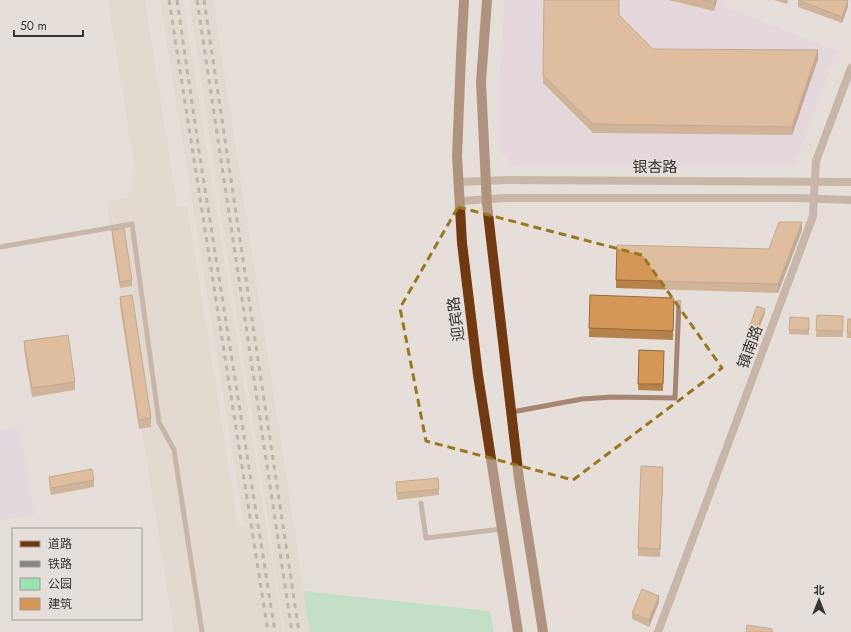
<svg xmlns="http://www.w3.org/2000/svg" width="851" height="632" viewBox="0 0 851 632" font-family="Jost,'Noto Sans SC',sans-serif">
<style>
.commercial{fill:#e2d0e1}
.industrial{fill:#e0d1e3}
.built{fill:#ded2c6}
.green{fill:#9ae1b4}
.lines{fill:none;stroke-linecap:round;stroke-linejoin:round}
.service{stroke:#a68572;stroke-width:5}
.tertiary{stroke:#a68572;stroke-width:8}
.primary{stroke:#703912;stroke-width:10}
.rail{stroke:#888480;stroke-width:3;stroke-dasharray:5 5;stroke-linecap:butt}
.wall{fill:#b6824c}
.shaded-wall{fill:#946a3e}
.building{fill:#d49758;stroke:#946a3e}
.marked{fill:none;stroke:#997721;stroke-width:3;stroke-dasharray:8 5;stroke-linejoin:round}
.labels{text-anchor:middle;dominant-baseline:central;stroke-width:3;stroke-linejoin:round;paint-order:stroke}
.street-label{font-size:15px;fill:#373532;stroke:#e6dfd9}
</style>
<rect width="100%" height="100%" fill="#e6dfd9"/>
<path class="commercial" d="M505,0H727L725,7L837,51L795,166H514L499,150V81Z"/>
<path class="industrial" d="M18,426L35,514L0,521V430Z"/>
<g class="built">
<path d="M108,0H145L177,207L187,206L238,526L244,525L160,0H183L283,632H174L106,201L126,198L136,176Z"/>
<path d="M189,0H213L310,632H285Z"/>
</g>
<path class="green" d="M303,591L490,611L494,632H310Z"/>
<g class="lines">
<g class="service">
<path d="M0,247L132,224L159,422L174,450L202,632"/>
<path d="M512,412L582,399L612,397L675,398L679,302"/>
<path d="M421,503L426,538L502,529"/>
</g>
<g class="tertiary">
<path d="M459,182L505,180L851,182"/>
<path d="M460,201L505,198H797L851,200"/>
<path d="M658,632L813,216L816,161L851,68"/>
</g>
<g class="primary">
<path d="M464,0L461,56L457,156L462,243L478,375L518,632"/>
<path d="M487,0L481,82L487,205L519,479L543,632"/>
</g>
<g class="rail">
<path d="M169,0L268,632"/>
<path d="M177,0L199,151L275,632"/>
<path d="M197,0L292,632"/>
<path d="M204,0L299,632"/>
</g>
</g>
<g class="wall">
<path d="M544,0L619,15L653,49L818,59L792,135L593,133L543,83Z"/>
<path d="M668,0H717L714,11Z"/>
<path d="M774,0H788L787,4Z"/>
<path d="M798,0L848,6L842,23L798,7Z"/>
<path d="M112,230L132,280V286L120,288L112,237Z"/>
<path d="M802,230L778,293L616,288V280L769,249Z"/>
<path d="M120,297L151,418V427L139,429L120,306Z"/>
<path d="M674,298L673,340L589,337V328Z"/>
<path d="M765,313L756,336L749,333V328Z"/>
<path d="M817,315L843,316V337H816Z"/>
<path d="M790,317L809,318V335L789,334Z"/>
<path d="M848,319H851V338H847Z"/>
<path d="M24,341L75,382V390L32,397L24,350Z"/>
<path d="M639,350L664,351L663,391L638,390Z"/>
<path d="M663,475L660,557L638,556V548Z"/>
<path d="M49,477L94,480V487L51,495L49,484Z"/>
<path d="M396,482L439,489V495L397,500Z"/>
<path d="M659,602L649,627L632,619V613Z"/>
</g>
<g class="shaded-wall">
<path d="M715,0H717L714,11V3Z"/>
<path d="M848,0V6L842,23V17Z"/>
<path d="M818,50V59L792,135V127Z"/>
<path d="M802,222V230L778,293V284Z"/>
<path d="M765,309V313L756,336V331Z"/>
<path d="M663,467V475L660,557V549Z"/>
<path d="M659,596V602L649,627V620Z"/>
</g>
<g class="building">
<path d="M544,0H619V15L653,49L818,50L792,127L593,124L543,75Z"/>
<path d="M703,0H715L714,3Z"/>
<path d="M798,0H848L842,17Z"/>
<path d="M779,222H802L778,284L616,280L617,245L769,249Z"/>
<path d="M124,228L132,280L120,282L112,230Z"/>
<path d="M132,295L151,418L139,420L120,297Z"/>
<path d="M590,295L674,298L673,331L589,328Z"/>
<path d="M757,306L765,309L756,331L749,328Z"/>
<path d="M817,315L843,316V331L816,330Z"/>
<path d="M790,317L809,318V330H789Z"/>
<path d="M848,319H851V333H847Z"/>
<path d="M68,335L75,382L32,388L24,341Z"/>
<path d="M639,350L664,351L663,384H638Z"/>
<path d="M641,466L663,467L660,549L638,548Z"/>
<path d="M92,469L94,480L51,488L49,477Z"/>
<path d="M438,478L439,489L397,493L396,482Z"/>
<path d="M642,589L659,596L649,620L632,613Z"/>
<path d="M747,625L772,629V632H746Z"/>
</g>
<path d="M0 0H851V632H0ZM458,207L642,255L722,368L573,480L426,441L400,308Z" fill="#e6dfd9" fill-opacity=".55" fill-rule="evenodd"/>
<path class="marked" d="M458,207L642,255L722,368L573,480L426,441L400,308Z"/>
<g class="labels">
<g class="street-label">
<text x="655" y="167">银杏路</text>
<text transform="translate(456 319) rotate(-97)">迎宾路</text>
<text transform="translate(750 347) rotate(-70)">镇南路</text>
</g>
</g>
<rect x="12" y="528" width="130" height="92" fill="#e6dfd9" stroke="#a09b96"/>
<rect x="20" y="541" width="20" height="6" fill="#703912" stroke="#a09b96"/>
<text x="48" y="548" font-size="12" fill="#373532">道路</text>
<rect x="20" y="561" width="20" height="6" fill="#888480" stroke="#a09b96"/>
<text x="48" y="568" font-size="12" fill="#373532">铁路</text>
<rect x="20" y="578" width="20" height="12" fill="#9ae1b4" stroke="#a09b96"/>
<text x="48" y="588" font-size="12" fill="#373532">公园</text>
<rect x="20" y="598" width="20" height="12" fill="#d49758" stroke="#a09b96"/>
<text x="48" y="608" font-size="12" fill="#373532">建筑</text>
<g transform="translate(819 600)" stroke="#e6dfd9" stroke-width="3" paint-order="stroke">
<path d="M0-3L7 15L0 10L-7 15Z" fill="#373532"/>
<text y="-6" font-size="11" font-weight="bold" text-anchor="middle" fill="#373532">北</text>
</g>
<path d="M14 30v6h69v-6" fill="none" stroke="#373532" stroke-width="2"/>
<text x="20" y="30" font-size="12" fill="#373532" stroke="#e6dfd9" stroke-width="3" paint-order="stroke">50 m</text>
</svg>
